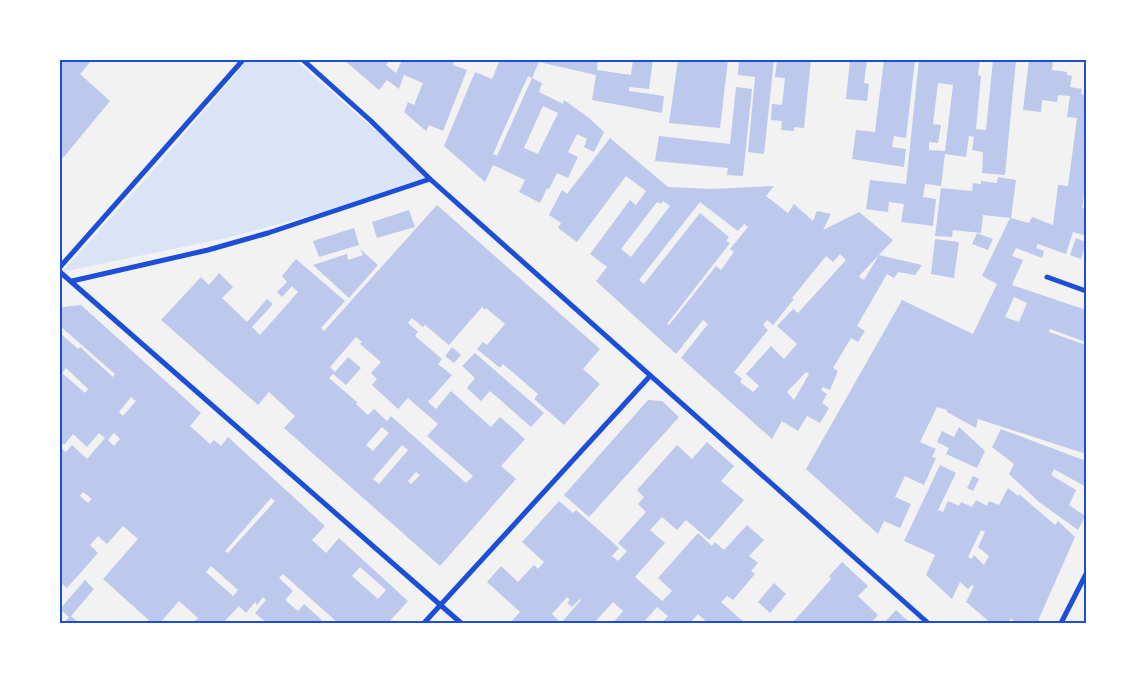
<svg xmlns="http://www.w3.org/2000/svg" width="1146" height="683" viewBox="0 0 1146 683" font-family="Spectral,serif">
<style>
.green{fill:#dbe4f7}
.building{fill:#bdc9ec;fill-rule:evenodd}
.lines{fill:none;stroke-linecap:round;stroke-linejoin:round}
.minor{stroke:#1d4ed8;stroke-width:5}
.neatline{fill:none;stroke:#1d4ed8;stroke-width:2}
</style>
<rect width="100%" height="100%" fill="#f2f2f2"/>
<path class="green" d="M248,60H295L361,118L436,181L231,237L62,272L144,181Z"/>
<g class="building">
<path d="M60,60H92L80,74L110,101L63,158L60,155Z"/>
<path d="M344,60H390L386,65L396,73L402,60H454L453,65L467,70L443,131L429,125L426,131L404,112L408,102L414,105L423,83L404,75L399,89L387,80L379,90Z"/>
<path d="M497,60H598L597,70L631,75L633,60H653L649,89L629,87V91L664,96L662,113L592,100L596,75L539,62L532,78L542,83L539,92L563,104L564,100L589,118L604,132L594,152L584,147L587,139L577,134L568,152L578,157L568,178L557,173L549,189L547,188L540,203L519,192L525,180L493,165L485,182L444,146L475,72L492,79L499,62ZM528,76L532,78L497,156L493,154ZM543,106L558,113L538,154L524,148Z"/>
<path d="M678,60H728L720,128L669,123Z"/>
<path d="M739,60H774L764,154L748,152L755,77L738,75Z"/>
<path d="M777,60H811L804,128L794,127V131L781,130L782,121L771,120L772,104L782,105L785,78L775,77Z"/>
<path d="M850,60H867L864,83L869,84L867,101L846,99Z"/>
<path d="M884,60H915L906,138L894,136L892,147L906,149L904,167L852,159L856,130L875,132Z"/>
<path d="M919,60H980L978,75L981,76L976,129L986,130L993,60H1016L1005,175L982,173L983,152L972,150L974,137L969,136L966,157L945,154L941,186L925,184L923,197L936,199L933,226L901,222L904,204L889,202L888,212L866,209L870,180L906,184ZM938,83L953,85L945,151L929,150V142L938,143L941,125L933,124Z"/>
<path d="M1029,60H1053L1052,70L1067,72V75L1072,76L1070,87L1082,89L1081,94L1086,95V183L1082,208L1086,209V236L1073,232L1066,254L1038,244L1036,248L1044,251L1042,258L1016,248L1012,256L1023,260L1012,285L1086,310V342L1050,329L1049,332L1086,345V454L978,419L976,428L947,412V410L937,407L920,442L936,449L932,457L936,458L924,485L905,476L895,497L911,504L900,528L884,521L878,534L806,469L902,300L973,334L997,284L982,276L1010,218L983,215L981,233L953,230L952,237L935,236L941,188L972,191L973,183L981,184V181L997,183L998,177L1016,180L1011,218L1029,223L1032,217L1053,225L1058,185L1068,186L1077,118L1067,117L1070,96L1058,95L1057,102L1042,100L1041,112L1023,110ZM1014,297L1027,303L1019,322L1005,317Z"/>
<path d="M736,87L752,89L743,176L727,175L728,168L655,161L659,136L730,144Z"/>
<path d="M610,138L668,187L711,189L774,186L766,196L788,213L794,204L813,221L817,211L831,214L823,230L859,212L893,240L879,255L922,265L915,275L898,272L894,278L887,274L857,326L865,331L858,342L851,338L833,368L838,371L830,390L823,387L821,390L827,394L822,403L829,408L820,423L807,416L798,431L782,421L772,439L681,358L708,324L703,320L676,354L596,281L607,267L590,254L630,200L636,205L646,191L626,176L577,242L558,228L561,223L549,215L562,190L567,194ZM663,201L670,206L631,257L621,249L657,202L661,204ZM700,202L738,231L744,224L748,227L730,249L734,252L721,270L716,266L669,325L667,324L730,243L726,241L729,237L700,213L644,284L639,280ZM840,254L846,260L798,313L793,309L777,326L797,344L784,359L771,346L746,374L759,386L753,392L740,382L742,379L734,372L768,330L763,325L767,320L773,325L794,299L792,298L826,256L833,262ZM879,255L864,280L859,277L861,274ZM806,372L809,374L794,400L787,392Z"/>
<path d="M437,205L600,349L583,369L600,384L564,425L534,399L538,394L503,364L500,368L477,349L483,342L487,345L505,324L486,308L485,310L482,307L449,345L425,325L423,327L412,318L408,323L418,332L415,336L442,359L438,364L452,375L428,402L436,409L451,391L491,427L500,417L525,439L501,466L516,479L440,566L284,428L295,416L269,392L258,405L161,320L201,277L209,285L219,273L233,287L222,298L247,322L267,299L273,304L252,327L260,335L298,292L292,286L282,297L277,292L287,282L282,276L296,259L345,301L321,328L324,331ZM356,337L362,342L360,344L381,362L371,373L377,379L372,385L398,409L408,398L438,424L427,436L473,476L466,483L391,416L387,421L374,409L368,415L356,404L357,402L329,378L333,374L346,385L361,368L348,357L335,372L330,367ZM382,427L389,433L373,451L366,445ZM402,445L408,450L379,484L373,479ZM416,472L420,475L411,484L408,481Z"/>
<path d="M409,210L415,227L377,238L372,222Z"/>
<path d="M354,228L359,245L319,257L313,241Z"/>
<path d="M977,233L993,239L988,250L972,244Z"/>
<path d="M1076,238L1086,242L1081,259L1070,255Z"/>
<path d="M935,239L959,242L954,278L931,274Z"/>
<path d="M360,249L378,265L349,298L313,265L347,254L348,260L363,255Z"/>
<path d="M81,305L201,413L190,426L210,444L214,440L221,446L228,437L325,526L312,540L326,553L339,538L408,601L388,623H338L283,574L279,578L293,591L285,600L298,611L304,604L325,623H267L255,613L266,600L263,597L257,605L255,602L246,613L239,606L223,623H193L198,618L179,601L160,623H152L103,579L138,539L123,526L107,544L98,536L90,545L98,553L67,588L60,582V447L66,452L72,445L87,459L105,438L99,433L87,447L73,434L64,445L60,442V333L78,349L80,347L113,377L115,374L60,326V311L63,307ZM66,368L88,389L85,393L62,373ZM131,397L136,401L123,416L119,412ZM114,433L120,439L114,446L108,440ZM83,492L92,499L88,503L80,496ZM271,498L275,501L228,553L225,551ZM211,566L238,590L233,596L206,572ZM360,567L386,590L378,599L352,576Z"/>
<path d="M452,347L461,355L454,363L445,356Z"/>
<path d="M475,353L544,413L531,427L490,391L481,401L467,388L475,378L462,366Z"/>
<path d="M648,400L662,401L679,417L589,517L564,495Z"/>
<path d="M959,427L985,451L977,468L946,454L949,448L937,442L942,431L954,437Z"/>
<path d="M1001,429L1086,461V487L1054,469L1051,475L1076,490L1069,505L1085,516L1078,530L1039,502L1009,474L1014,464L992,447Z"/>
<path d="M707,442L734,466L721,481L744,500L709,540L686,520L677,530L662,517L650,530L665,543L635,577L662,601L672,591L658,578L698,533L712,546L715,542L724,550L747,525L764,540L749,556L758,563L751,571L755,574L733,600L727,596L721,602L745,623H708L698,614L690,623H662L668,616L657,607L643,623H613L623,611L613,602L594,623H510L520,612L487,582L501,566L518,582L534,565L538,569L544,562L522,542L559,501L573,513L576,510L619,548L612,556L618,561L627,551L618,543L646,512L638,504L644,497L637,490L677,445L692,459ZM567,597L570,600L567,603L572,607L580,599L581,600L561,623L552,614Z"/>
<path d="M940,465L956,473L938,510L943,512L948,501L959,506L961,502L972,507L976,500L987,506L989,501L999,505L1008,488L1018,496L1019,494L1055,525L1058,521L1075,537L1037,623H1017L1011,618L1008,623H991L966,602L974,586L972,585L968,589L960,582L952,599L926,575L935,555L904,541ZM981,530L985,532L978,547L989,556L984,565L974,555L972,559L968,557Z"/>
<path d="M973,476L979,479L973,491L967,488Z"/>
<path d="M842,562L868,586L858,596L878,615L871,623H797L794,621L831,579L829,576Z"/>
<path d="M85,580L94,589L71,616L79,623H64L69,617L60,609Z"/>
<path d="M774,583L786,594L770,613L758,602Z"/>
<path d="M896,610L910,623H884Z"/>
</g>
<g class="lines">
<g class="minor">
<path d="M303,60L371,121L430,179L928,623"/>
<path d="M60,267L243,60"/>
<path d="M60,272L461,623"/>
<path d="M1047,277L1086,291"/>
<path d="M72,281L208,250L268,233L430,179"/>
<path d="M424,623L650,376"/>
<path d="M1061,623L1086,574"/>
</g>
</g>
<rect width="1146" height="683" fill="none" stroke="#ffffff" stroke-width="122"/>
<rect x="61" y="61" width="1024" height="561" class="neatline"/>
</svg>
